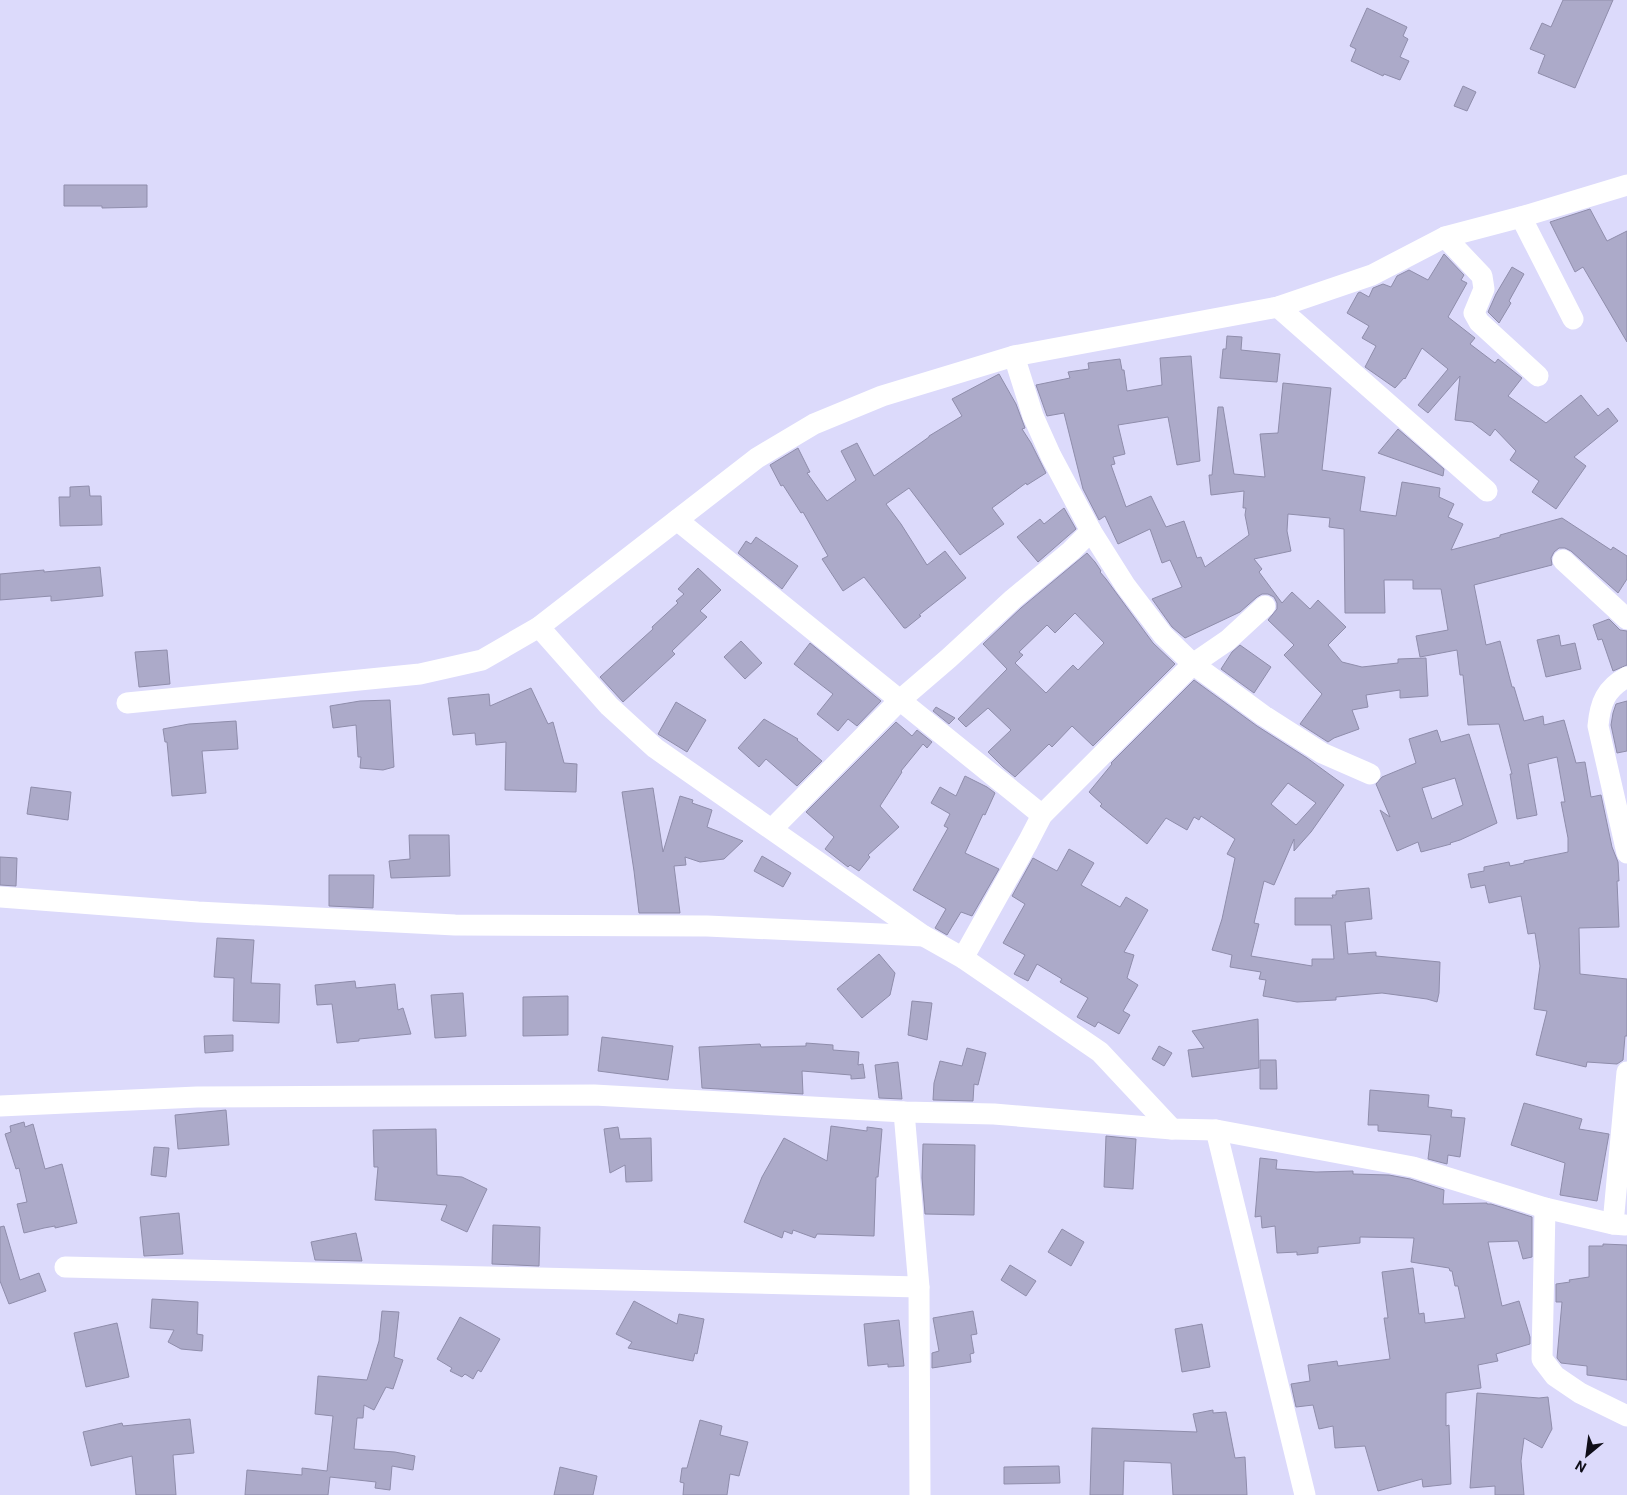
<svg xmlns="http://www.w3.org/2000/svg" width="1627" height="1495" viewBox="0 0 1627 1495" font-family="Roboto,sans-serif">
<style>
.building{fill:#acaac9;stroke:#8f8dab;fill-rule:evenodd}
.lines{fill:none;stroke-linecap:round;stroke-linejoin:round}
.minor{stroke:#fff;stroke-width:21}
</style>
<rect width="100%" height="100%" fill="#dcdafb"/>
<g class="building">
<path d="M1563,0H1613L1575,88L1538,73L1545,55L1530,49L1542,23L1551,27Z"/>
<path d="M1367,8L1407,27L1403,36L1408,39L1400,57L1409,61L1400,80L1384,74L1383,76L1351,61L1356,49L1350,46Z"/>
<path d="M1463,86L1476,92L1467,111L1454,106Z"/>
<path d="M64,185H147V207L102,208V206H64Z"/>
<path d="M1590,209L1607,241L1627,231V342L1583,267L1575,272L1550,222Z"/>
<path d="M1444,254L1464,275L1461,280L1467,283L1448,317L1475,338L1470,344L1495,363L1498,359L1522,378L1508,396L1546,423L1581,395L1598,416L1608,408L1618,421L1574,457L1586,466L1556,509L1532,492L1539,481L1510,460L1516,451L1495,429L1490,436L1472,422L1455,420L1460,376L1428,413L1418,405L1448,369L1422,348L1405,379L1404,378L1395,388L1365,367L1376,346L1362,338L1369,326L1347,313L1358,293L1360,292L1369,297L1373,288L1383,284L1391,287L1397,276L1409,270L1428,280Z"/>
<path d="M1512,267L1524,274L1509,301L1511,303L1499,323L1488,312L1496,294Z"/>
<path d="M1227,336L1242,337L1241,350L1280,354L1277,382L1220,378L1223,349H1226Z"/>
<path d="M1191,356L1200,461L1177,465L1168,417L1118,425L1125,454L1113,457L1115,464L1111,465L1126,507L1151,496L1166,527L1184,521L1197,558L1201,557L1205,567L1249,535L1245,515L1246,508H1243L1244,491L1211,495L1209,475H1212L1218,407H1223L1234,474L1265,477L1260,434L1278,433L1283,383L1331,388L1322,470L1365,477L1360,511L1396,516L1402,482L1440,488L1439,497L1454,504L1448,517L1463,524L1451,550L1500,537V535L1562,518L1611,550L1613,547L1627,556V579L1618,593L1571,551L1565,548H1559L1554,552L1551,558L1552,565L1474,585L1486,645L1500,641L1512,687H1514L1524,721L1543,716L1544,725L1564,720L1576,763L1585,762L1591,797L1601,795L1612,847L1618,862L1619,881H1617L1619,927L1579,928L1580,974L1627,979V1036H1625L1623,1060L1617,1064L1587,1062L1586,1067L1536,1055L1547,1011L1534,1009L1540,966L1535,933L1528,934L1521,896L1489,903L1485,885L1471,888L1468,874L1484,871V867L1509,862L1510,866L1524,863V861L1568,852V838L1561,802H1565L1557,757L1528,764L1537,815L1517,819L1510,774H1512L1499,724L1468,725L1463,675H1460L1457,650L1420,657L1416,636L1448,630L1441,589H1413V580H1384L1385,613H1345L1344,529L1329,527L1330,518L1288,514L1287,531L1291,551L1254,559L1262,569L1259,572L1282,603L1292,592L1310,609L1318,600L1346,627L1328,645L1342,662L1362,667L1398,663V659L1426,658L1428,696L1400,698V690L1366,695L1368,707L1352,710L1359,729L1334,738L1328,742L1300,724L1322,694L1284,655L1294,645L1268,620L1277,609V603L1274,597L1268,594H1262L1257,597L1240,612L1185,638L1172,627L1152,599L1182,587L1170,560L1162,563L1150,529L1118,544L1105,516L1099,520L1083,489L1064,413L1047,416L1036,385L1070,378L1068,372L1089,369L1088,363L1120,359L1122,370H1124L1127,391L1162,385L1160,358Z"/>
<path d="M999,374L1016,404L1025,428L1022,429L1031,443L1046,473L1027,485L1026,483L992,508L1004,524L960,555L909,488L886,504L901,524L927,565L945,551L966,578L919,615L921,616L906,628H904L864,577L843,591L822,559L828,556L803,512L801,513L783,485L781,486L770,465L798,448L810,472L807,473L827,501L856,480L841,451L857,443L874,476L929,437V436L962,416L952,399Z"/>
<path d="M1398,429L1444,469L1443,476L1378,453Z"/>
<path d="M89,486L90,496H101L102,525L60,526L59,497H70V487Z"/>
<path d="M1064,508L1076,529L1038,562L1017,537L1040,519L1044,524Z"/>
<path d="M756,537L798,566L782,589L738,553L746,541L751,544Z"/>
<path d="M1087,553L1095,562L1101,571L1100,572L1106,579L1153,643L1175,664L1093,746L1072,726L1052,747L1049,744L1015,777L1003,767L988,752L1011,730L988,708L966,727L958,719L1007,669L983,644L1021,608ZM1075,613L1104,643L1078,670L1073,665L1046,693L1015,663L1023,655L1019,652L1047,625L1055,633Z"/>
<path d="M100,567L103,596L51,601V596L0,600V574L44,570V572Z"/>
<path d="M698,568L721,590L700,611L707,617L672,651L675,654L623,702L600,677L653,629L652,627L678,603L676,601L684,594L678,589Z"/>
<path d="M1609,619L1620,630L1627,631V665L1613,671L1602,639L1598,640L1593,625Z"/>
<path d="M1559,635L1561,646L1575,643L1581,669L1546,677L1537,640Z"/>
<path d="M741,641L762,663L745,679L724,657Z"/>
<path d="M810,643L881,701L857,726L848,719L838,731L817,714L833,694L794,664Z"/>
<path d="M1240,645L1271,667L1254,693L1221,669L1232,652Z"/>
<path d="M167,650L170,684L139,687L135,652Z"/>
<path d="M1194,680L1257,726L1307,758L1344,785L1311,832L1294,851V839L1274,885L1264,881L1254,923L1259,924L1251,956L1312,966V959H1334L1331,925H1295V898H1333L1332,895H1336V891L1369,888L1372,919L1345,922L1348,954L1376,952V956L1440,962L1439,993L1437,1002L1427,999L1382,993L1336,997V1000L1297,1002L1263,996L1266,980L1259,979L1261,972L1230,967L1232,955L1212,950L1222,919L1235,858L1227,854L1235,839L1201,816L1199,820L1194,817L1187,830L1166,818L1147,844L1100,806L1102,804L1089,792L1112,764L1111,763ZM1288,783L1316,803L1296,825L1271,804Z"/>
<path d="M531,688L548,724L553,722L564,763L577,764L576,792L505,790L506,742L476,745L475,733L453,735L448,698L489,694L490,706Z"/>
<path d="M390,700L394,767L383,770L360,768L361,757H358L356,725L333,728L330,706L360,701Z"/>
<path d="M1627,701V751L1617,753L1611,725L1613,713L1616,704Z"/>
<path d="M676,702L706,720L687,752L658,734Z"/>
<path d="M936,707L955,718L949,724L933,711Z"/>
<path d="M764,719L798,739L797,740L822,761L797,786L766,759L759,767L738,748Z"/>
<path d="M236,721L238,749L202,751L206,793L172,796L167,742H165L163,729L189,724Z"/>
<path d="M896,722L912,736L917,730L932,742L927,748L923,744L901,771L902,772L880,806L899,827L868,855L870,857L859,871L850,865L848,867L825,849L834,837L806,812Z"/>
<path d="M1437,730L1441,742L1469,734L1497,823L1460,840L1450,843L1451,844L1421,852L1418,842L1397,851L1380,810L1390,817L1376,784L1382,777L1416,763L1409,739ZM1455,778L1463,805L1432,819L1422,788Z"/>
<path d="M965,776L987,787L995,793L985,815L983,814L965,853L999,869L972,916L961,912L947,935L935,928L946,909L913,890L948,828L944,826L950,814L931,803L940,787L956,796Z"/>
<path d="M31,787L71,792L68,820L27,814Z"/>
<path d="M653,788L663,852L680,796L693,800L692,803L712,810L707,827L743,841L724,859L700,862L685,857L686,865L674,866L680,913H639L634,871L622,792Z"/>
<path d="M409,835H449L450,876L391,878L389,861L410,859Z"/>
<path d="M1069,849L1094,863L1081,885L1120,907L1126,897L1148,910L1124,952L1134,955L1127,978L1138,985L1123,1011L1130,1015L1119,1034L1098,1022L1095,1027L1077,1017L1088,998L1060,982L1062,979L1037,964L1028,981L1014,974L1025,955L1003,943L1025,904L1012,896L1033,858L1057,871Z"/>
<path d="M762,856L791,873L783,887L754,871Z"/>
<path d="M0,857L17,858L16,886L0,885Z"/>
<path d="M329,875H374L373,908L329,906Z"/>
<path d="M217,938L254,940L251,983L280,984L279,1023L233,1021L234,978L214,977Z"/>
<path d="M879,954L895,973L890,995L862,1018L837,989Z"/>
<path d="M355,981L356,988L395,984L398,1010L403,1008L411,1034L359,1039V1041L337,1043L332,1004L317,1005L315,985Z"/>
<path d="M463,993L466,1036L435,1038L431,995Z"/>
<path d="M568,996V1035L523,1036V997Z"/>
<path d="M912,1001L932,1003L927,1040L908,1035Z"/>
<path d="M1258,1019L1259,1068L1192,1077L1188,1050L1204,1048L1192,1031Z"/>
<path d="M233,1035V1051L205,1053L204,1036Z"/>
<path d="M602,1037L673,1046L668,1080L598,1071Z"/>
<path d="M806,1043L833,1045V1050L859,1052L858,1065L863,1064L865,1078L851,1079V1075L802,1071L803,1094L702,1088L699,1047L760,1044L761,1047L806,1046Z"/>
<path d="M1159,1046L1172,1053L1164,1066L1152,1059Z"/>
<path d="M967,1048L986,1053L978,1085L974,1084L973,1101L933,1100L934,1083L940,1061L962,1066Z"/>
<path d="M1260,1060H1276L1277,1089H1260Z"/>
<path d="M898,1062L902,1099L879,1098L875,1065Z"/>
<path d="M1370,1090L1429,1095L1428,1107L1452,1110L1451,1117L1465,1118L1460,1157L1448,1155L1447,1164L1428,1159L1431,1135L1378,1131V1125H1368Z"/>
<path d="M1524,1103L1582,1119L1579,1129L1609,1134L1597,1201L1560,1195L1565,1163L1511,1145Z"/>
<path d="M226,1110L229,1145L178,1149L175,1115Z"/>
<path d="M24,1122L25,1127L33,1124L45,1169L62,1164L77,1223L55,1228V1226L44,1228L24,1233L17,1204L27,1202L19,1168L16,1169L5,1134L11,1132L10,1126Z"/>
<path d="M831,1126L867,1131V1127L882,1129L878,1177H876L874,1236L817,1234L815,1238L793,1230L792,1234L784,1231L782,1238L744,1222L762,1177L784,1138L827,1161Z"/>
<path d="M618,1127L620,1139L651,1138L652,1181L626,1182L625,1165L610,1173L604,1129Z"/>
<path d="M436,1129L437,1175L462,1177L487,1189L467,1232L441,1220L447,1205L375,1200L378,1167H374L373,1130Z"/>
<path d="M1106,1136L1136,1139L1133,1189L1104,1187Z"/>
<path d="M923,1144L975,1145L974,1215L925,1214L922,1178Z"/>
<path d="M154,1147L169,1148L166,1177L151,1175Z"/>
<path d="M1260,1158L1277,1160L1276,1169L1316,1172L1353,1171V1174L1389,1175L1410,1179L1444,1190L1443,1204L1487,1203V1204H1491L1532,1217V1257L1523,1259L1518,1241L1488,1242L1502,1306L1519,1301L1530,1337V1344L1496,1354L1498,1361L1478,1365L1481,1388L1446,1393V1426L1449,1425L1451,1484L1423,1487L1422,1479L1378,1491L1365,1446L1335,1448L1333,1426L1319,1429L1313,1405L1296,1407L1291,1384L1310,1381L1308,1365L1337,1361L1338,1366L1390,1359L1384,1318H1388L1382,1272L1413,1268L1419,1314L1424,1313L1425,1323L1465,1318L1458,1286H1455L1452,1271H1450L1449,1268L1411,1262L1414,1238L1360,1237V1243L1318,1247V1253L1297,1255V1252L1277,1253L1275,1226L1262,1228L1261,1216L1255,1217Z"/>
<path d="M179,1213L183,1254L144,1256L140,1217Z"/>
<path d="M493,1225L540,1227L539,1266L492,1264Z"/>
<path d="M4,1226L20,1280L39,1273L46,1291L9,1304L0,1281V1227Z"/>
<path d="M1062,1229L1084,1242L1071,1266L1048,1252Z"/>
<path d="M356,1233L362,1261L315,1260L311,1242Z"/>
<path d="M1603,1244L1627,1245V1380L1587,1375V1366L1561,1363L1557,1358L1562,1302H1556V1284L1570,1282L1569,1280L1589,1277V1246H1603Z"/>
<path d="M1010,1265L1036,1281L1026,1296L1001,1280Z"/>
<path d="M152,1299L198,1302L197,1334L203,1335L202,1351L181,1349L168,1342L174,1330L150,1328Z"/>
<path d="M634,1301L677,1324L679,1314L704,1319L697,1354L695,1353L693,1361L628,1348L632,1342L616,1334Z"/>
<path d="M382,1311L399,1312L394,1357L403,1360L393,1389L386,1387L374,1410L364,1405L363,1418H357L354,1449L395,1452L415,1456L413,1470L392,1466L390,1490L375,1488L376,1482L330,1477L328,1495H245L247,1470L302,1475V1468L327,1471L333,1416L315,1414L318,1376L367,1380L379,1341Z"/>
<path d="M973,1311L977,1334L971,1335L974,1353L970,1354L971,1362L932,1368V1353L939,1351L933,1318Z"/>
<path d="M460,1317L500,1339L481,1372L478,1370L473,1379L465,1374L462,1377L450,1371L452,1368L437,1359Z"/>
<path d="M899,1320L904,1366L888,1367V1364L868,1366L864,1324Z"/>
<path d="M117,1323L129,1377L86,1387L74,1333Z"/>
<path d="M1202,1324L1210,1367L1182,1372L1175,1329Z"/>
<path d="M1477,1393L1539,1398L1548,1397L1552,1429L1542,1448L1524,1438L1521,1461L1524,1495H1495V1486L1470,1488Z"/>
<path d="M1213,1410V1413L1226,1412L1235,1458L1245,1457L1247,1495H1173L1171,1463L1124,1461L1123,1495H1090L1092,1428L1197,1432L1193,1414Z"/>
<path d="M190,1419L194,1453L173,1455L176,1495H136L132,1456L91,1466L83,1432L122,1423L123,1426Z"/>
<path d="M700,1420L722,1426L720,1435L748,1442L739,1476L730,1474L727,1495H683L684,1483L680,1482L682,1468H687Z"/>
<path d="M1059,1466L1060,1483L1004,1484V1467Z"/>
<path d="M560,1467L597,1476L593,1495H554Z"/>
</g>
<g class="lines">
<g class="minor">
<path d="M1521,217L1573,319"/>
<path d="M1445,237L1482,276L1484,289L1474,313L1479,322L1538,376"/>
<path d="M1278,307L1487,491"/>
<path d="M1014,356L1033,416L1051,456L1091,531"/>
<path d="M677,520L1042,815"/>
<path d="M1563,560L1627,619"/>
<path d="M1265,606L1228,640L1193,664L1264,716L1322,753L1370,774"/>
<path d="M539,627L609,706L655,748L924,936L963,958L1100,1052L1172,1129"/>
<path d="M1627,677C1606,688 1600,703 1598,726L1627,853"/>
<path d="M127,703L420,674L482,660L539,627L757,458L814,424L882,396L1014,356L1278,307L1372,275L1445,237L1521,217L1627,185"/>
<path d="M772,829L899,701L949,658L1013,599L1071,551L1091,531L1125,585L1163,635L1193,664L1042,815L1028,842L963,958"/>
<path d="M0,897L198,912L455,925L707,926L924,936"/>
<path d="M0,1106L197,1097L594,1095L904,1112L994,1114L1172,1129L1216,1130L1413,1167L1545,1208L1613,1224"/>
<path d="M904,1112L919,1287L920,1495"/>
<path d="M1216,1130L1305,1495"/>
<path d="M1545,1208L1542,1359L1555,1376L1580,1393L1627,1416"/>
<path d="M1625,1225L1613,1224L1627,1072"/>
<path d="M65,1267L919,1287"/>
</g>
</g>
<g transform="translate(1587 1455) rotate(209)" stroke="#dcdafb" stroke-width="4" paint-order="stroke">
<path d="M0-4L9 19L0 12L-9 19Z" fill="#0f0e18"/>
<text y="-8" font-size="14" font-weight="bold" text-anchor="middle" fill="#0f0e18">N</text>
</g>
</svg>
